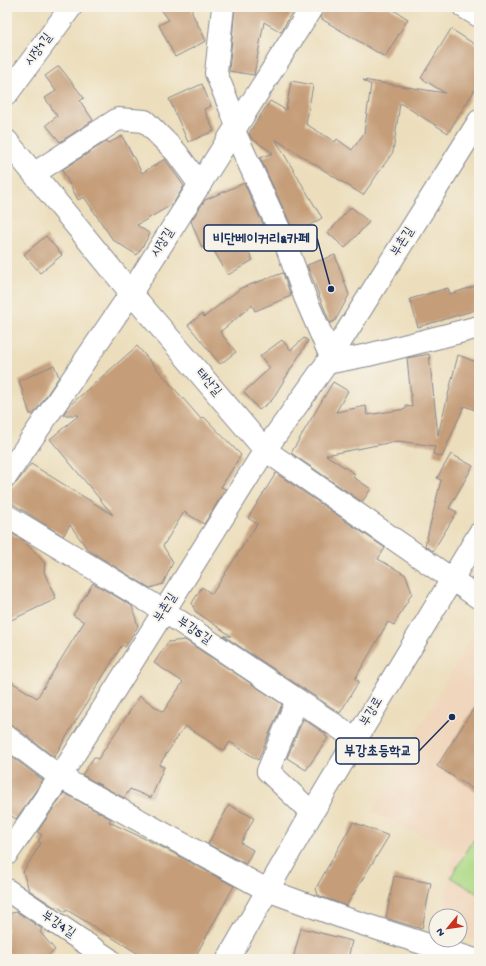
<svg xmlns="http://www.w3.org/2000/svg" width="486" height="966" viewBox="0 0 486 966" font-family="'Gochi Hand','Poor Story',sans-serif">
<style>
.built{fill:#f0d6bc}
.green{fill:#add985;stroke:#648472}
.building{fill:#c59d79}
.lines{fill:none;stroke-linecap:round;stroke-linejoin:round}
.minor-casing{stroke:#84868d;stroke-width:24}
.minor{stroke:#fff;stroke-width:22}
.labels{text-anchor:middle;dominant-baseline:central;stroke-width:4;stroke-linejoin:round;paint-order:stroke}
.street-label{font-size:13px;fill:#1b2f5e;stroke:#f7f3e8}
.leader{fill:none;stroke:#1b2f5e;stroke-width:1.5}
.callout-dot{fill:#1b2f5e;stroke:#f7f3e8;stroke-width:1.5}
.callout{fill:#f7f3e8;stroke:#1b2f5e;stroke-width:1.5}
.callout-label{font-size:14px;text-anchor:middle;font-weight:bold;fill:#1b2f5e}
</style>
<rect width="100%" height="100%" fill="#f7f3e8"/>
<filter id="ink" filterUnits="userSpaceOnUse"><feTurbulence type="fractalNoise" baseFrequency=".025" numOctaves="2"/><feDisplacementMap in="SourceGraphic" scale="8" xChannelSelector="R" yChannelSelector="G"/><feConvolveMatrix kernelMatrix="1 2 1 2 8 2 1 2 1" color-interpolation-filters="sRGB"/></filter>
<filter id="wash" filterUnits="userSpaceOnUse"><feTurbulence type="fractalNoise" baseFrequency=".012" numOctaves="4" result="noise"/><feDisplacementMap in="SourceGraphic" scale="16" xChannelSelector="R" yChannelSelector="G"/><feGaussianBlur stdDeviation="0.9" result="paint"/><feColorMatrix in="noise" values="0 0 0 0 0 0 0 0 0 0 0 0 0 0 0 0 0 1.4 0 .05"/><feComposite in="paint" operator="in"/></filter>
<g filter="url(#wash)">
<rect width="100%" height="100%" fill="#ecdebc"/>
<path class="built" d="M479,623V942L460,937V916H443L454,851L372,812Z"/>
<path class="green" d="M479,831V895L451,877Z"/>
<g id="blocks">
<g class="building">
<path d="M159,7H192V13L206,41L175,57L159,25L169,20Z"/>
<path d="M235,7H295L281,32L264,22L254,75L229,71Z"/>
<path d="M324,7H389L408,19L385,57L320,18Z"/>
<path d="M451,29L479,47V83L448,133L400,103L393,152L363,195L275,139L322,218L295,234L260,158L273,153L251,138L249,133L270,101L286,110L291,81L313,85L306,124L335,142L337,139L352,150L364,133L371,85L363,80L445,93L421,78Z"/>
<path d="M59,66L84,98L80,101L93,120L60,142L46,125L57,116L45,98L56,91L45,76Z"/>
<path d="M202,84L211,106L204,109L214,131L188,142L169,99Z"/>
<path d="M122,136L142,173L165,159L184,186L173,204L137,225L150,234L137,255L113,240L84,197L78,200L62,170L107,141L109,143Z"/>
<path d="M244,183L266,231L242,241L253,260L228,275L210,244L202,248L191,221L205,200Z"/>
<path d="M351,207L369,222L345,248L328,233Z"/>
<path d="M46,236L62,255L40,273L24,254Z"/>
<path d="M335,255L349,295L335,321L330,323L307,265Z"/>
<path d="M283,273L291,296L255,311L252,305L220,332L236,352L220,364L188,325L202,314L204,317L241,288Z"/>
<path d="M479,285V309L418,327L410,299L448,288L450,294Z"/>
<path d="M304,338L308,341L272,400L259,410L244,392L270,368L260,356L282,340L291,350Z"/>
<path d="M137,346L201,419L204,417L241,455L221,487L226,489L204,524L184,512L163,546L173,562L163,584L150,588L88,550L70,525L63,536L7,500V487L13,486L17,482L31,464L113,515L50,439L79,415H63L70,405Z"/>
<path d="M429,354L438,435L458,355L479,363V411L464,406L442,457L433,454L435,446L398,441L326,455L355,474L353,477L371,489L362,502L291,453L333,382L348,391L336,412L366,406L367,415L406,409V406L412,407L407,358Z"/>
<path d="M54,365L59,377L34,414H30L19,381Z"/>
<path d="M451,454L473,466L449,508L457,512L433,551L425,546L441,480L437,478Z"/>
<path d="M276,473L385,548L378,559L406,575L412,593L394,625L388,622L355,679L359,681L340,713L224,636H231L195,611L192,603L202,587L212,594L257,524L248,518Z"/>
<path d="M7,531L23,540L45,563L44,572L56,599L7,622Z"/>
<path d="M93,583L132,606L138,626L125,647L122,645L54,757L15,727L7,725V679L37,698L84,622L73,615Z"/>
<path d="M185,640L282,704L258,760L230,742L224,751L185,726L159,765L164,767L151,798L130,789L124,798L82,775L94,757L98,759L140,696L163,712L183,682L154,663L168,642Z"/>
<path d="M479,700V793L437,766Z"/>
<path d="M303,719L326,734L325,736L328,738L306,770L287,758Z"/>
<path d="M7,753L43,780L16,819L7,813Z"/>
<path d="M64,793L111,819L109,822L158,845L234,886L194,959H147L67,910L65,912L56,906V908L29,890L23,872L41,843L38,841L42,835L37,832Z"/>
<path d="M229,805L254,818L241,843L253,850L246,864L208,844Z"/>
<path d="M353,822L389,836L346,906L318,895L316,888Z"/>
<path d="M394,876L431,883L422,929L386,918Z"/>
<path d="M17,912L42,929L40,932L55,950L44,959H7V914Z"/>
<path d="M301,928L352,941L348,959H293Z"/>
</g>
</g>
</g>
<g filter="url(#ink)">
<use href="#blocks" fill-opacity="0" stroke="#84868d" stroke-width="1"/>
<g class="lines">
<g class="minor-casing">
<g id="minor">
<path d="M223,7L216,73L237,125"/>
<path d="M464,7L479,16"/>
<path d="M7,94L71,7"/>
<path d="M234,131L285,242L305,297L331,357"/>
<path d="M7,141L131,293L265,450L479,598"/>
<path d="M35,173L118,119L145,121L176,152L200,185"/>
<path d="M327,363L368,355L479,327"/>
<path d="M7,475L131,293L312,7"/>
<path d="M7,516L164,611L356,739"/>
<path d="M297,700L268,771L312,813"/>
<path d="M7,737L60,777L267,890L344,918L472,959"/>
<path d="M7,854L60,777L265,450L327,363L479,121"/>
<path d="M7,890L109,959"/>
<path d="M228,959L312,813L479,534"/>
</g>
</g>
<use href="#minor" class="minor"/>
</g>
</g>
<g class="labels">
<g class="street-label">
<text transform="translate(39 50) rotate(-54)">시장1길</text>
<text transform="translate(403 242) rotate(-58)">부촌길</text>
<text transform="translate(163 243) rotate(-58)">시장길</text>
<text transform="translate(208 383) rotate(49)">태산길</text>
<text transform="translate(166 608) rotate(-58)">부촌길</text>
<text transform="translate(194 631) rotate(34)">부강5길</text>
<text transform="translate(372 712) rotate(-59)">부강로</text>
<text transform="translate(58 925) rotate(34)">부강4길</text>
</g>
</g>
<path class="leader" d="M331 289L317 238M452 717L419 751"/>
<g class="callout-dot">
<circle cx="331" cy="289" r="4"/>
<circle cx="452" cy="717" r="4"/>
</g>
<g class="callout">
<rect x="204" y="225" width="113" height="26" rx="4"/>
<rect x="336" y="738" width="83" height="26" rx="4"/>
</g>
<g class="callout-label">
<text x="261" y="243">비단베이커리&amp;카페</text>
<text x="378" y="755">부강초등학교</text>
</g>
<rect width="486" height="966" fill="none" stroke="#f7f3e8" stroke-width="24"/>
<g transform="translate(448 928) rotate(241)"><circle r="19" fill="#f7f3e8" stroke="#9fa5b1"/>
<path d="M0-3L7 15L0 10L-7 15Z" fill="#c8321e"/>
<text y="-6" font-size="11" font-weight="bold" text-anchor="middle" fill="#1b2f5e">N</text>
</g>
</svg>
